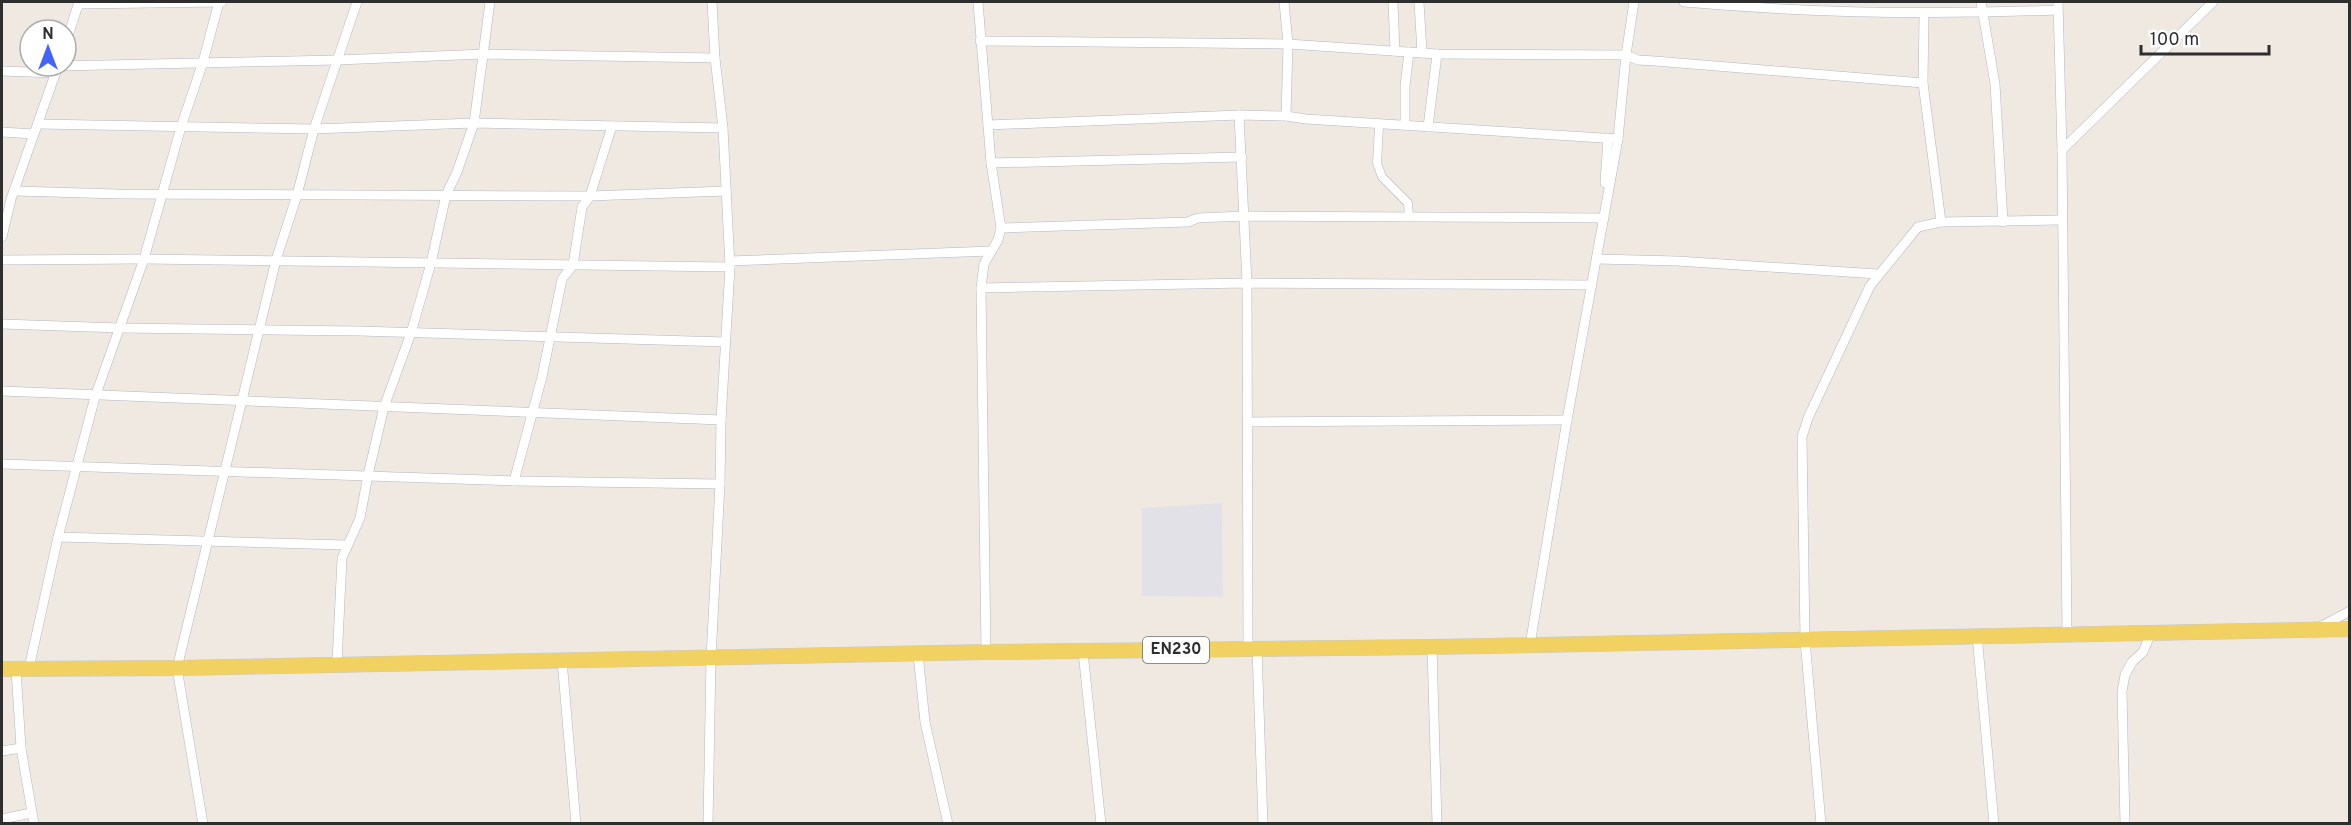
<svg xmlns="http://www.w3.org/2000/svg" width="2351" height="825" viewBox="0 0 2351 825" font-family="Overpass,sans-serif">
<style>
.industrial{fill:#e3e1e8}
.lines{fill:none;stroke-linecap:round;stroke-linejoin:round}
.pedestrian-casing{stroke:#b4b7c1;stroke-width:9}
.minor-casing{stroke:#b4b7c1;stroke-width:10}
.primary-casing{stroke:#c9c9c9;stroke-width:16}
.pedestrian{stroke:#fff;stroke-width:8}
.minor{stroke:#fff;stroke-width:9}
.primary{stroke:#f2d163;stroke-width:15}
.labels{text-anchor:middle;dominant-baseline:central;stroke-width:5;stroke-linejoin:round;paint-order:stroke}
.shield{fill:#fff;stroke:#6d6d6d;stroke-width:1.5}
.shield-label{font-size:16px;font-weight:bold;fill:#2e2e2e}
</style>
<rect width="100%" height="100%" fill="#efe9e1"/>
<path class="industrial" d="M1222,503L1223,597L1142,596V508Z"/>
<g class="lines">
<g class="pedestrian-casing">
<path id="pedestrian" d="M1379,126L1377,163L1382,177L1408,203L1409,217"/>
</g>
<g class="minor-casing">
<g id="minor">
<path d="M978,2L991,163L1001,228L998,240L984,264L981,288L986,652"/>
<path d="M1284,2L1288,44L1286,116"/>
<path d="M1393,2L1395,51"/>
<path d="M1419,2L1422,53"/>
<path d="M1684,2C1808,13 1933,15 2057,10"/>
<path d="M1981,2L1995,84L2003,222"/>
<path d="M2058,2L2062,150L2067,634"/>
<path d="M79,4L222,2"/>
<path d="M1924,14L1923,83L1941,222"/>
<path d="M980,41L1288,44L1437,54L1626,55L1638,60L1655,61L1923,83"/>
<path d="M66,42L79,2"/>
<path d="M58,66L338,60L484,54L715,58"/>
<path d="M2,71L56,73"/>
<path d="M1239,115L1247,283L1248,649"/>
<path d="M39,124L314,129L474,123L723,128"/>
<path d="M988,125L1239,115L1286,116L1306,119L1618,139"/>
<path d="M1405,125V86L1409,52"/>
<path d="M1428,127L1437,54"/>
<path d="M2,132L34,134"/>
<path d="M2062,150L2213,2"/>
<path d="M991,163L1242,157"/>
<path d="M1605,183L1608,138"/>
<path d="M16,191L118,194L590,196L726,191"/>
<path d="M1001,228L1188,222L1198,218L1245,216L1604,218"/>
<path d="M2,237L11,199L58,66"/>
<path d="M1597,259L1677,261L1878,274"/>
<path d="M2,260L144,259L730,267"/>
<path d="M730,261L991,251"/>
<path d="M981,288L1247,283L1592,285"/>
<path d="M2,324L120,328L359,331L725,342"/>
<path d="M2,391L721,420"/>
<path d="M1248,422L1567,420"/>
<path d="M2,464L514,481L720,484"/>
<path d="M514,481L542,377L562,279L573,265L582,207L590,196L612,126"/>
<path d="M58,537L346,545"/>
<path d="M2320,627L2350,611"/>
<path d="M1977,635L1994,824"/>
<path d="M1530,645L1567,420L1618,139L1626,55L1634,2"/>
<path d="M1432,647L1437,824"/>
<path d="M1257,649L1263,824"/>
<path d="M1083,652L1101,824"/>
<path d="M918,654L925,722L948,824"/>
<path d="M562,660L576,824"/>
<path d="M337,663L342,558L360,518L368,475L384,407L411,333L431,263L446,195L457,172L474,123L490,2"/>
<path d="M29,668L58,537L95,397L144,259L181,127L203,62L219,2"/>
<path d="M16,669L21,748L34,824"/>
<path d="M2,751L21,748"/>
<path d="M2,819L31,813"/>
<path d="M203,824L177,668L276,260L297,195L314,129L357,2"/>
<path d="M708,824L711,658L720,484L721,420L730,267L723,128L715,58L712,2"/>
<path d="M1821,824L1805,640L1802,437L1808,418L1870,286L1918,227L1941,222L2061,220"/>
<path d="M2125,824L2122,691L2125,675L2132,662L2143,652L2151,633"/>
</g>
</g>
<g class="primary-casing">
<path id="primary" d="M2,669L177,668L986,652L1432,647L2350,629"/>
</g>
<use href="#pedestrian" class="pedestrian"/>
<use href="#minor" class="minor"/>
<use href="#primary" class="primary"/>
</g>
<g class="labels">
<rect class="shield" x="1143" y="637" width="66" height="26" rx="4.5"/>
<g class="shield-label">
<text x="1176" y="650">EN230</text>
</g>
</g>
<rect width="2351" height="825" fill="none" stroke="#2e2e2e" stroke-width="6"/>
<g transform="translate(48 48)"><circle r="28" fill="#ffffff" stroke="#ababab" stroke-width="1.5"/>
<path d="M0-4.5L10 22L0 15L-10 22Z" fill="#4264fb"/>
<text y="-9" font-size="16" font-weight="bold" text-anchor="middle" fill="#2e2e2e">N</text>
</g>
<path d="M2141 45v9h128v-9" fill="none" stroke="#2e2e2e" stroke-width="3"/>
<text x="2150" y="45" font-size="18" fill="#2e2e2e" stroke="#ffffff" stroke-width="4.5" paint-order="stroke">100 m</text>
</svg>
